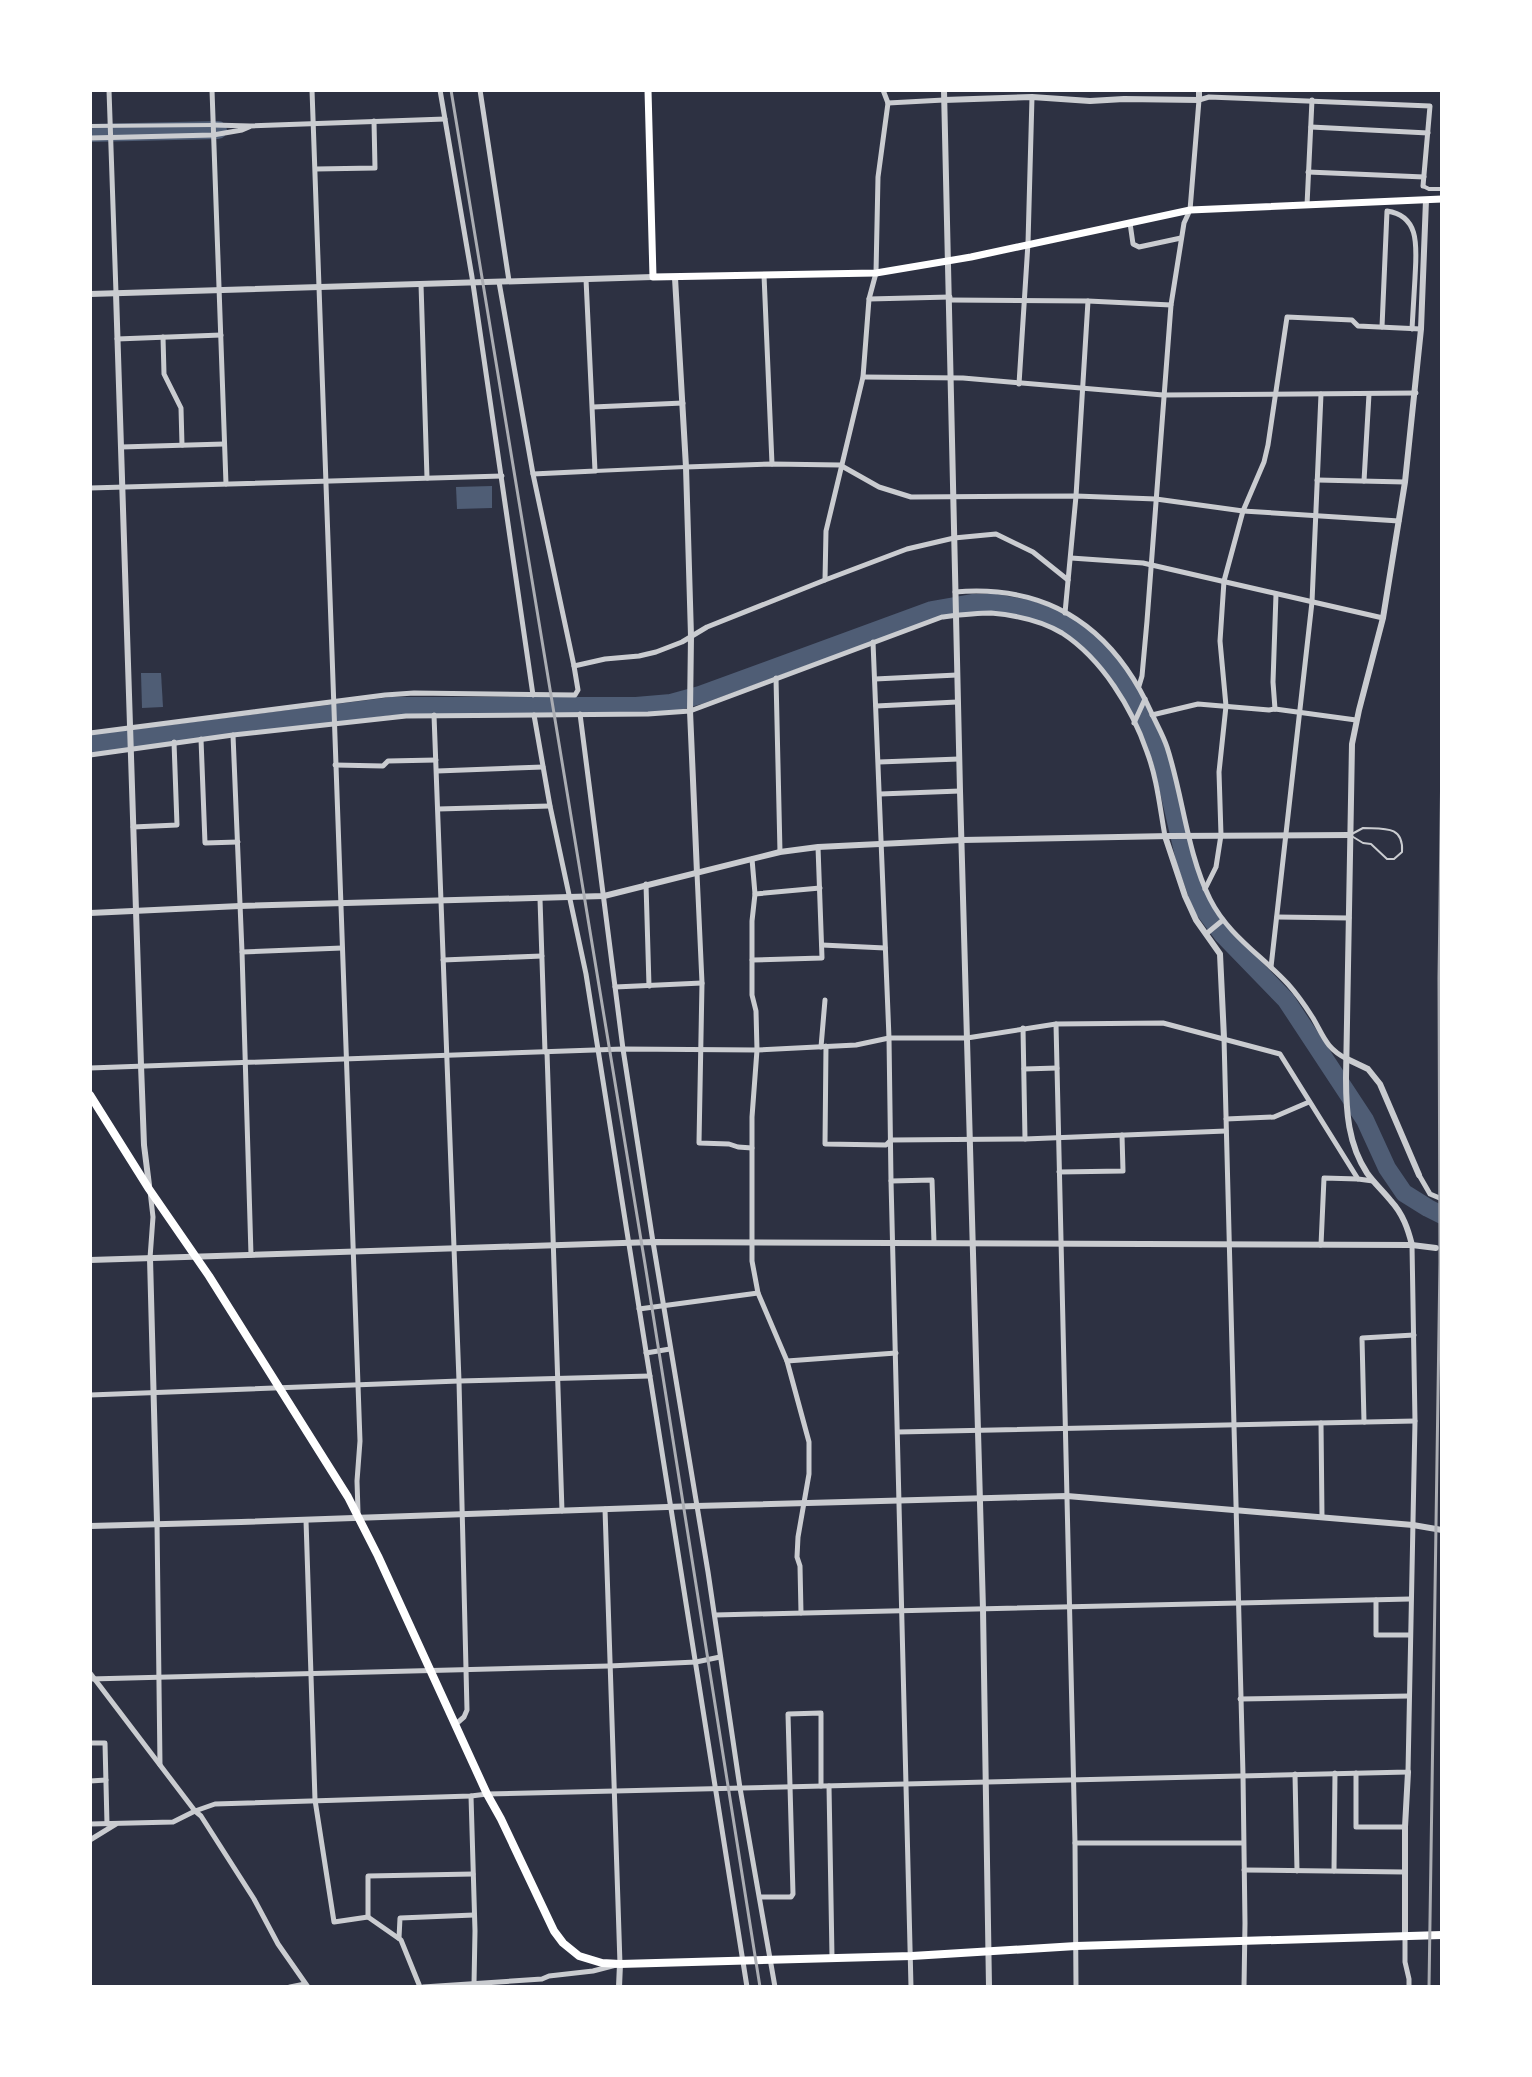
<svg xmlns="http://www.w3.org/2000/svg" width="1532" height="2077" viewBox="0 0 1532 2077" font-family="Poppins,sans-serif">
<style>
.water{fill:#4f5d75}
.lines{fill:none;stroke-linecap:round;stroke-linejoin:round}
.river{stroke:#4f5d75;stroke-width:18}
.service{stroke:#caccd0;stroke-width:2}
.pedestrian{stroke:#caccd0;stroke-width:4}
.minor{stroke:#caccd0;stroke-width:5}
.tertiary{stroke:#caccd0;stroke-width:6}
.secondary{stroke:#fff;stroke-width:7}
.trunk{stroke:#fff;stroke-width:8}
.rail{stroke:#abadb3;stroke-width:3}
</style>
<rect width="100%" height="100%" fill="#2d3142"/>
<g class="water">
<path d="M492,486V508L457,509L456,487Z"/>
<path d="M141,673H161L163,707L142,708Z"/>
</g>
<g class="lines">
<g class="river">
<path d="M90,133L218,130"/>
<path d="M90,744L393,706H636L671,703L700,695L932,610L972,603H996L1028,609L1061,620L1090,642L1122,677L1147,728L1161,757L1185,860L1202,907L1223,935L1286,1000L1365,1120L1387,1168L1404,1193L1428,1208L1442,1215"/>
</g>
<path class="service" d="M1363,828C1383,829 1404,825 1402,852L1394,859H1387L1371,844L1363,843L1350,835Z"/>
<g class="pedestrian">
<path d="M90,126L213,125"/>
<path d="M1423,186L1429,189H1442"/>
<path d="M595,471L685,467"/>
</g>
<g class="minor">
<path d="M109,90L116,293"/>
<path d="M212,90L226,484"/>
<path d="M312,90L360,1441L357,1481L358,1512"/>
<path d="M440,90L472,277L533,695"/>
<path d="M480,90L509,281"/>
<path d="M888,103L944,100"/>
<path d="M213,125L250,126L445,119"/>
<path d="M1311,127L1428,133"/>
<path d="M90,138L213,135L242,130L249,127"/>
<path d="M316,169L375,168L374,121"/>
<path d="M1308,172L1424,177"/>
<path d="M1307,205L1312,100"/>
<path d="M1130,223L1133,244L1139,247L1181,238"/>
<path d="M764,275L772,464"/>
<path d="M499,282L533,474L574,666"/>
<path d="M421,284L427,478"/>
<path d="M869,299L950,297"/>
<path d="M950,300L1088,301L1171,305"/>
<path d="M1382,327L1387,211C1422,216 1416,251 1415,278C1414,295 1413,312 1412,329"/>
<path d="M163,337L164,374L181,408L182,445"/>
<path d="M117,339L221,335"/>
<path d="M863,377L963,378L1163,395L1416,393"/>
<path d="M1019,384L1028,243L1032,97"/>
<path d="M593,407L683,403"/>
<path d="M121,447L224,444"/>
<path d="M686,467L772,464L840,465L879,487L911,497L1076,496L1156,499L1243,511L1399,521"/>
<path d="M533,474L595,471L586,279"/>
<path d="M1317,480L1405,482"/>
<path d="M1364,481L1369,394"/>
<path d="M90,488L502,476"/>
<path d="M1071,558L1143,563L1383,618"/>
<path d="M825,580L826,531L863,377L869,299L876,273L878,177L888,103L883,90"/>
<path d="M955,592C1050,584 1114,629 1152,714C1157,725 1163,735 1167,747C1183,796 1187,853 1210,899C1228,935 1261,955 1288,984C1297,994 1306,1007 1313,1018C1324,1037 1326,1048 1347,1059"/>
<path d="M1065,613L1076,496L1088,301"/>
<path d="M873,642L889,1038L891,1181L911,1987"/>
<path d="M776,678L780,852"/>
<path d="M875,679L957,675"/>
<path d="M1139,686L1142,676L1147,621L1171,305L1184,223L1190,210L1199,100L1209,97L1430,106L1423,186"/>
<path d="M876,706L957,702"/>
<path d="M1275,709L1273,682L1276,594"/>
<path d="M580,714L623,1049L653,1242L708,1572L740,1788L775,1987"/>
<path d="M434,715L459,1381L467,1710L464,1717L456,1724"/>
<path d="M534,715L550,806L586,974L747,1987"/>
<path d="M1152,715L1198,704L1269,710L1275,709L1356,720"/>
<path d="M1134,723L1145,699"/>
<path d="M90,733L385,695L414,693L575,695L578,690L574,666L605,659L639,656L656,652L682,642L707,627L825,580L907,549L954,538L996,534L1033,552L1068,580"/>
<path d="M233,735L242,952L251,1255"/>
<path d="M201,739L205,843L238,842"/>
<path d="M90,755L233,735L406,716L648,714L690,711L942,617C959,615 975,613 991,613C1014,615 1042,621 1062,633C1102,659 1132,708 1147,752C1157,778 1160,809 1165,836"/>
<path d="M879,762L959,759"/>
<path d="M335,765L383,766L388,761L436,760"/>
<path d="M437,771L543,767"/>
<path d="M880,794L960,791"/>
<path d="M438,809L550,806"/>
<path d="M133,827L177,825L174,742"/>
<path d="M752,859L755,894L752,921V995L756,1011L757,1050L752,1117V1261L758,1293L787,1361L809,1442V1474L798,1537L797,1557L800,1566L801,1613"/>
<path d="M697,873L702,983L699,1143L729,1144L738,1147L752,1148"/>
<path d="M646,884L649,986"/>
<path d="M1205,889L1216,867L1221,835L1219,772L1226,706L1220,641L1224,581L1243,511L1264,462L1268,445L1287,317L1352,320L1358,326L1421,329"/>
<path d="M755,894L820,888"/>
<path d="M540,899L545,1052"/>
<path d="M1277,917L1349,918"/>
<path d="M1206,934L1223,920"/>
<path d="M822,945L885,948"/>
<path d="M242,952L342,948"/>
<path d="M443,960L542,956"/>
<path d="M752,960L822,958L818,847"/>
<path d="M1271,967L1312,602L1321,394"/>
<path d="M615,987L702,983"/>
<path d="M1056,1024L1075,1843L1076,1987"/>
<path d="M1023,1028L1025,1139"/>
<path d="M1224,1038L1243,1775L1245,1923L1244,1987"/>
<path d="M826,1046L825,1144L886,1145L891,1140L1025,1139L1226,1131"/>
<path d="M821,1047L825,1000"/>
<path d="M547,1052L562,1511"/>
<path d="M90,1068L623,1049L757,1050L856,1045L889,1038H967L1056,1024L1163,1023L1280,1054L1358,1179L1373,1181"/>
<path d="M1024,1069L1057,1068"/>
<path d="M1226,1119L1274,1117L1309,1102"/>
<path d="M1059,1172L1123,1171L1122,1135"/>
<path d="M1419,1175L1430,1194L1442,1199"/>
<path d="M891,1181L932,1180L934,1243"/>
<path d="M150,1191L153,1217L150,1258"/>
<path d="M1321,1245L1324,1178L1358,1179"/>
<path d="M639,1309L758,1293"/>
<path d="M646,1353L670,1349"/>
<path d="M787,1361L896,1353"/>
<path d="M90,1395L459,1381L650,1376"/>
<path d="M1364,1422L1362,1338L1414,1335"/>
<path d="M1321,1423L1322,1517"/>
<path d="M898,1432L1415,1421"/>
<path d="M306,1520L315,1800L334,1922L368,1917L401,1940L420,1987"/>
<path d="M157,1523L160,1765"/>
<path d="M1376,1600V1635H1410"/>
<path d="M715,1615L1410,1599"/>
<path d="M90,1673L195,1811L201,1816L254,1899L278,1944L308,1987"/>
<path d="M90,1679L609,1666L696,1662L720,1657"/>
<path d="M1240,1699L1409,1696"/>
<path d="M90,1743H105L107,1824"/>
<path d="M1356,1773V1827H1405"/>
<path d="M1295,1774L1297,1871"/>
<path d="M90,1781L106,1780"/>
<path d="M829,1786L832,1957"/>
<path d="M471,1796L475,1931L474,1984"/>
<path d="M90,1824L173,1822L195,1811L215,1804L471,1796L487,1794L1408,1772L1415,1421L1412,1245"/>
<path d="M90,1840L116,1824"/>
<path d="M1075,1843H1242"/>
<path d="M1244,1870L1404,1872"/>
<path d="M1334,1871L1335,1773"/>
<path d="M760,1897H791L793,1894L788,1714L821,1713V1786"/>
<path d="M368,1917V1876L473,1874"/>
<path d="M1405,1936V1962L1409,1979V1987"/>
<path d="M399,1938L400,1918L474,1915"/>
<path d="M290,1987L305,1984"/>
<path d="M423,1987L542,1979L549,1976L593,1971L620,1964L605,1509"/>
</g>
<g class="tertiary">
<path d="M944,90L960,791L983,1609L989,1987"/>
<path d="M944,100L1032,97L1090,101L1124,99L1199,100V90"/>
<path d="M675,278L686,467L691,636L690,711L697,873"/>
<path d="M116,293L141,1065L144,1145L149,1185"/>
<path d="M90,294L653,277"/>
<path d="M1165,836L1185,896L1196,920L1220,954L1224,1038"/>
<path d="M90,913L240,906L604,896L780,852L818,847L962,840L1170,836L1350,835"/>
<path d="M1347,1059L1368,1069L1380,1084L1419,1175"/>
<path d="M1412,1245C1408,1229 1403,1214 1391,1201C1383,1191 1374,1183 1367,1173C1348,1144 1346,1111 1346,1078L1352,744L1359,710L1383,618L1405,482L1421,329L1426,200"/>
<path d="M150,1258L157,1523"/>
<path d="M90,1260L653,1242L1412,1245L1436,1248"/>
<path d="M90,1526L241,1522L696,1506L1067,1496L1413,1525L1442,1530"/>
<path d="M1405,1935V1827L1408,1772"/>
<path d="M619,1987L620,1964"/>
</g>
<path class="secondary" d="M648,90L653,277L876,273L971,257L1190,210L1442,199"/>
<path class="trunk" d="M90,1095L149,1189L209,1276L348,1497L378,1556L487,1794L501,1819L554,1931L563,1943L579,1956L602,1963L620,1964L912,1956L1076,1946L1442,1935"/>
<g class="rail">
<path d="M451,90L645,1264L760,1987"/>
<path d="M1429,1987L1440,1262L1439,978L1442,754"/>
</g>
</g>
<rect width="1532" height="2077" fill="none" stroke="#ffffff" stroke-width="184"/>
</svg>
